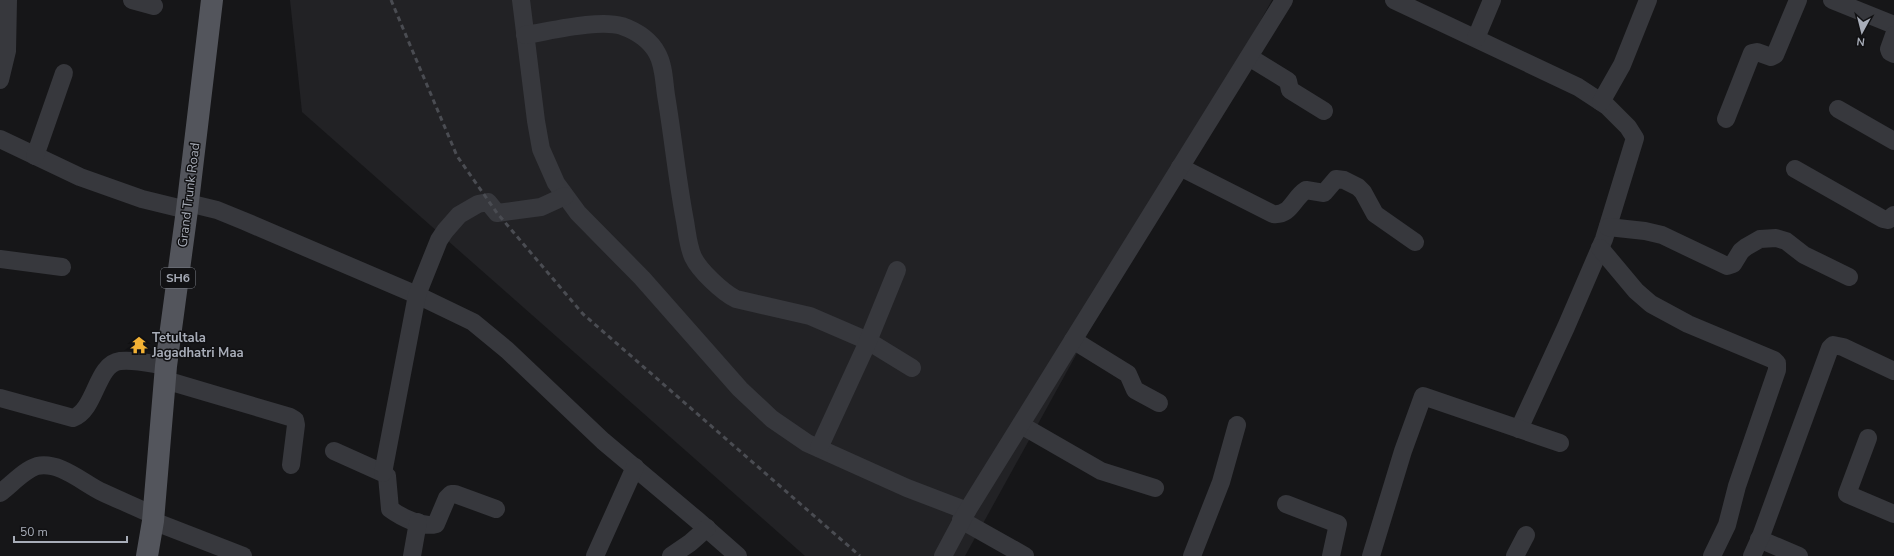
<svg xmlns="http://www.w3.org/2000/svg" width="1894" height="556" viewBox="0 0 1894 556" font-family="'Nunito Sans',sans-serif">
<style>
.built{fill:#222225}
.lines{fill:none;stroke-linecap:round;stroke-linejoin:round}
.minor{stroke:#37383d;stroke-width:18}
.major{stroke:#53555c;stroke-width:22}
.rail{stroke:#4a4c52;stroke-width:3;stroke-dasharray:5 4;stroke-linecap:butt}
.labels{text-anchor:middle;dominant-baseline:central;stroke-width:3;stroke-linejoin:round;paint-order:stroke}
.shield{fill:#111113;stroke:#7b7e86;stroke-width:1}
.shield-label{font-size:12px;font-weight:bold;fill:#a8adb8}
.street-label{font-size:13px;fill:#a8adb8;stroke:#111113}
.poi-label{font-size:13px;font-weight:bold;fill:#a8adb8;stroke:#111113;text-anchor:start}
</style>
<rect width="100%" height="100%" fill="#161618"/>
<path class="built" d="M290,0H1272L965,556H805L302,112Z"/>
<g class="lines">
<g class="minor">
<path d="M132,0L154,6"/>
<path d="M521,0L536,121L541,149L556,183L578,213L642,278L740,389L772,419L807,443L907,488L967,511"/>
<path d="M1394,0L1578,87L1607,106L1628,127L1635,138L1604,239L1566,327L1519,429"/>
<path d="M1832,0L1894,25"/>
<path d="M525,35C551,31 599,19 622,26C636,31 650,40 657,53C664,65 664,82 666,95C673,137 677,179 685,221C687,232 688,246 693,257C699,270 722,292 736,299L810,316L868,341L912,368"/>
<path d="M1894,35L1889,49L1890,52L1894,54"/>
<path d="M1476,38L1492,0"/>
<path d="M1249,57L1288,81L1290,90L1324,111"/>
<path d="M0,80L7,51L8,0"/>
<path d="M1601,102L1622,65L1648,0"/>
<path d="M1838,109L1894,141"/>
<path d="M1726,119L1752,53L1757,52L1771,57L1775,55L1798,0"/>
<path d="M0,139L80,177L142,199L187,210"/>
<path d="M35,156L64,73"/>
<path d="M1180,167L1273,214C1291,216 1293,198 1306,190L1324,193L1336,179L1344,180L1358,187L1363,192L1375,214L1415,242"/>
<path d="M1795,169L1883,219L1888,220L1894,215"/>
<path d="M188,203L217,210L244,221L417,295L473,322L507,350L603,441L697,520L738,556"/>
<path d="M1608,227L1645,231L1662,235L1727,266L1733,264L1741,251L1746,247L1760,239L1776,238L1786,241L1804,255L1849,277"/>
<path d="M1600,248L1636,291L1651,304L1688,324L1774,360L1777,363V370L1737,486L1727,525L1712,556"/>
<path d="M0,259L62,267"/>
<path d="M1073,340L1128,374L1135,390L1159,403"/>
<path d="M165,380L290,417L295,420L296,425L291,465"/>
<path d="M0,398L73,418C96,410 96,364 120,361C135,359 152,364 166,366"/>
<path d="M1021,425L1101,471L1155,488"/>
<path d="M1868,438L1847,494L1894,514"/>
<path d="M819,448L866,346L897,270"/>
<path d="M334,451L383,473L387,476L390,509C401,517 422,528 436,524L447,498L451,494H455L496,509"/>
<path d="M383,473L417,295L439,240L445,231L459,215L478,204L488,202L497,213L541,207L565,196"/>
<path d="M0,493C11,485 24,470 37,466C60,461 83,483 102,492C119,500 136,507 153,515"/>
<path d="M1286,504L1338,524L1331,556"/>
<path d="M961,520L1025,556"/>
<path d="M153,521L243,556"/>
<path d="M1759,539L1799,556"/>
<path d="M412,556L418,522"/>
<path d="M595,556L635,467"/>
<path d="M671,556L690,543L707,528"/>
<path d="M943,556L967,511L1284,0"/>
<path d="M1192,556L1221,482L1237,425"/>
<path d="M1371,556L1403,451L1423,396L1560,443"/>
<path d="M1515,556L1526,535"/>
<path d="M1752,556L1761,536L1830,348L1833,345L1843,347L1894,371"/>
</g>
<path class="major" d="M147,556L153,521L166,366L187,210L212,0"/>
<path class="rail" d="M391,0L457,156L497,213L583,314L860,556"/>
</g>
<defs>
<g id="temple-bare" transform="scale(1.38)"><path d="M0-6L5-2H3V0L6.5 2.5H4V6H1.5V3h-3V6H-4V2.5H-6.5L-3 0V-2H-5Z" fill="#f2b134" stroke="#111113" stroke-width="2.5" paint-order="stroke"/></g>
</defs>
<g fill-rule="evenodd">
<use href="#temple-bare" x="139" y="345"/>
</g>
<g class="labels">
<rect class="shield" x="161" y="268" width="34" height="20" rx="3"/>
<g class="shield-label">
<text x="178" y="278">SH6</text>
</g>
<g class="street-label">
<text transform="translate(189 195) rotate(-83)">Grand Trunk Road</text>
</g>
<g class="poi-label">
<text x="152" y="338">Tetultala<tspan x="152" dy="15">Jagadhatri Maa</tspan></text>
</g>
</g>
<g transform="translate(1862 32) rotate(187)" stroke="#111113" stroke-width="3" paint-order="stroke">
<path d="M0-3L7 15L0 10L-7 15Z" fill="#a8adb8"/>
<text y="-6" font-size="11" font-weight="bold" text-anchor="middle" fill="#a8adb8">N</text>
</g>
<path d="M14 536v6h113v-6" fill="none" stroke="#a8adb8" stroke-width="2"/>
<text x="20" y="536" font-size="12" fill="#a8adb8" stroke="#111113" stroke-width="3" paint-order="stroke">50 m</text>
</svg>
